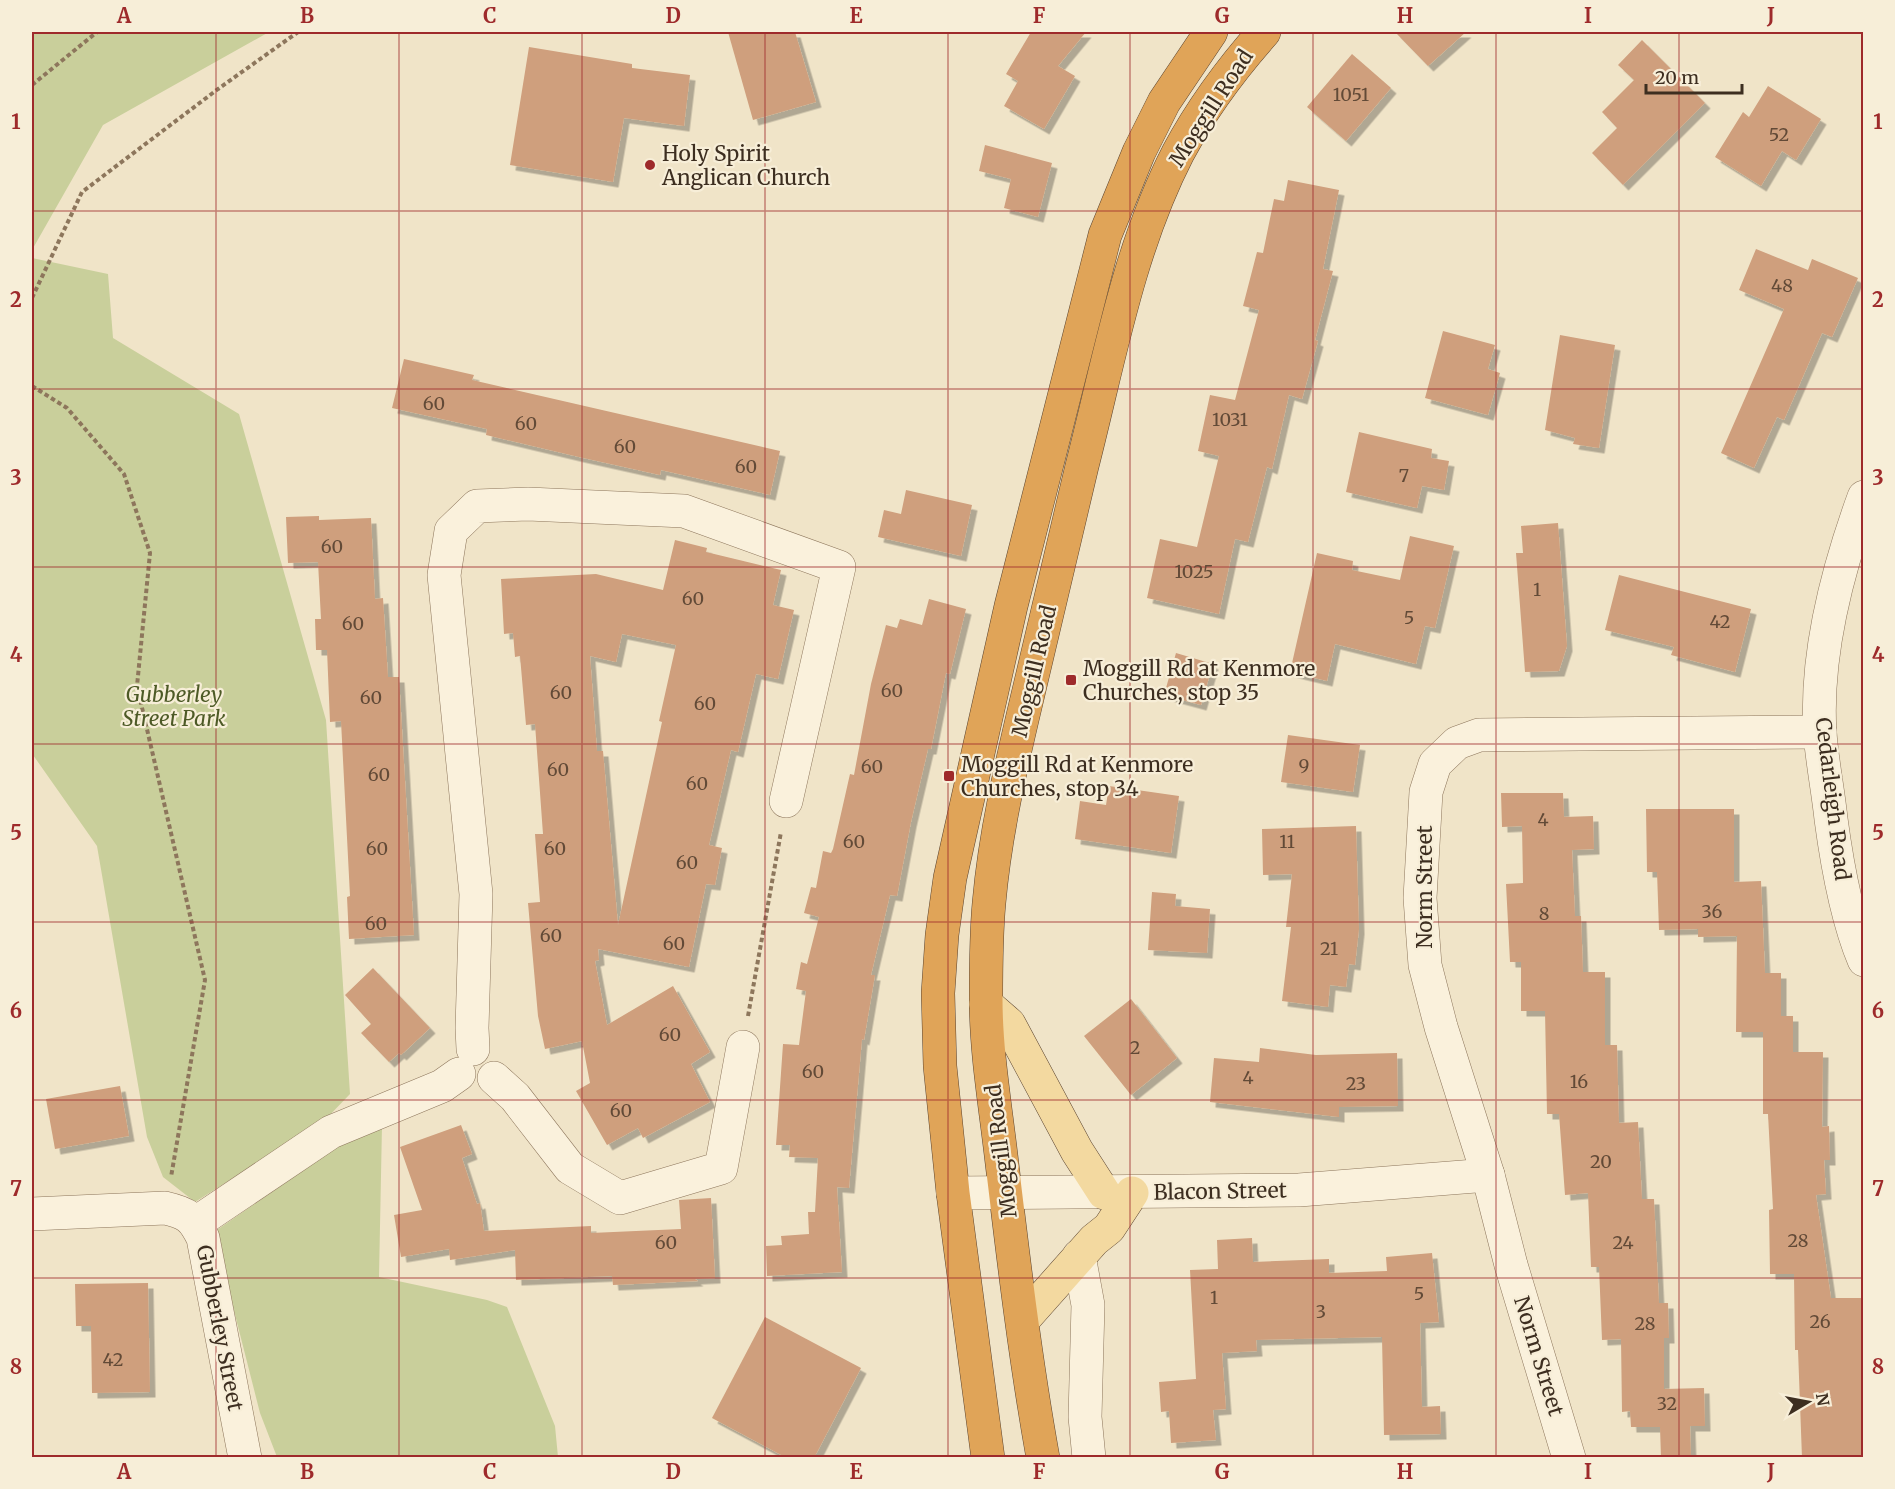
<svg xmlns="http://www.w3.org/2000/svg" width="1895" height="1489" viewBox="0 0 1895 1489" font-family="Merriweather,serif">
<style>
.green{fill:#c9cf9b}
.building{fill:#cf9f7d;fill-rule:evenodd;filter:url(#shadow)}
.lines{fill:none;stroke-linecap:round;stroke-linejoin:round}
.minor-casing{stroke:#8d765c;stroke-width:34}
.major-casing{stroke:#5b4430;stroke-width:34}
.highway-casing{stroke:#5b4430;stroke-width:34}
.path{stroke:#8d765c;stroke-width:4;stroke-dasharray:4.5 3;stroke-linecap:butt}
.minor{stroke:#faf1dc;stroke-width:33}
.major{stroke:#f3d9a0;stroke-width:33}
.highway{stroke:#e0a458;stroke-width:33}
.grid{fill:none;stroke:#9e2a2b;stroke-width:1.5;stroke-opacity:0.55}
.poi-dot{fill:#9e2a2b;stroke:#f7eed8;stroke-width:2}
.labels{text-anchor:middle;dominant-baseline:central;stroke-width:4.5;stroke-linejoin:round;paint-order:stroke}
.number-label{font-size:18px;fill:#624a37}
.street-label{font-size:21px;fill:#3d2e20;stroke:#f7eed8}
.poi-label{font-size:21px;fill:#3d2e20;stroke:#f7eed8;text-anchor:start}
.park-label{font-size:21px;font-style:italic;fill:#4d5a26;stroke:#f7eed8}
.neatline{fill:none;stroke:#9e2a2b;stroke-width:2}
.grid-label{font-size:20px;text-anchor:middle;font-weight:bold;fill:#9e2a2b}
</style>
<defs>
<filter id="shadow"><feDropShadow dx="5.5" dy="5.5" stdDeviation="0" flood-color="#0004"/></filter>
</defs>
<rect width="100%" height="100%" fill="#f0e4c8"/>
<g class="green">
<path d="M32,32H269L103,125L32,250Z"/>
<path d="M32,258L108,274L113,338L239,414L326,720L350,1094L325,1120L195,1202L163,1177L147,1137L97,846L33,755L32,740Z"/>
<path d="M382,1125L379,1277L487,1300L507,1307L555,1426L558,1457H277L260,1413L214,1232L336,1148Z"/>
</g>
<g class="building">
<path d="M728,32H795L816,102L753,120Z"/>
<path d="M1031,32H1086L1058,66L1075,76L1044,129L1004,106L1018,81L1006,74Z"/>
<path d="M1395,32H1466L1428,66Z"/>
<path d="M1642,40L1705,103L1623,185L1592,153L1617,128L1602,112L1634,80L1618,65Z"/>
<path d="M529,47L632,64V68L690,75L684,126L624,118L613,182L510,165Z"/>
<path d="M1352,54L1391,88L1346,141L1307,107Z"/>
<path d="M1768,86L1821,119L1796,160L1782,151L1761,186L1715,157L1743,112L1749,117Z"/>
<path d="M985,145L1052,163L1038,217L1004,208L1011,179L979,171Z"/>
<path d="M1288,180L1339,190L1323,269L1333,271L1315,340L1318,341L1302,399L1289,395L1272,469L1267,467L1248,542L1235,539L1219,614L1147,598L1160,539L1197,547L1219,456L1198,451L1210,395L1235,400L1259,310L1243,306L1257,252L1263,253L1274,199L1284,201Z"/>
<path d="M1756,249L1808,270L1812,259L1858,278L1832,337L1822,333L1784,420L1777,417L1754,468L1721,453L1784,309L1739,290Z"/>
<path d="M1443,331L1495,345L1488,369L1500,373L1488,415L1425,398Z"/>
<path d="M1560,335L1615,345L1599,448L1573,444L1575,438L1545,430Z"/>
<path d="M404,359L474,375L472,380L780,451L770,495L661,470L660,475L579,457L486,435L487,429L392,408Z"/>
<path d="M1359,432L1432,449L1431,458L1449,461L1444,490L1422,486L1417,508L1346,492Z"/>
<path d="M906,490L972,505L961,556L878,537L884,510L901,514Z"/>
<path d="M319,516V520L371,518L375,599L383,598L388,677H399L414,935L349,939L347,897L350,896L341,721L330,722L327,650H316L315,619H321L318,562L288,563L286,517Z"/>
<path d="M1558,523L1567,646L1559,671L1525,672L1516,553H1523L1521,526Z"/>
<path d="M1410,536L1454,546L1435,628L1425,626L1416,664L1335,644L1327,681L1290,672L1317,553L1353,561L1352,570L1400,580Z"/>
<path d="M675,540L707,548L706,552L781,570L773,605L794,610L778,679L756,674L738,752L731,750L709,845L722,848L715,885L706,884L689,967L598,949L599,960L595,961L607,1025L673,986L710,1052L691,1064L710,1102L643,1138L638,1128L607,1145L576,1091L590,1083L582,1041L545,1049L538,1016L528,903L540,902L535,834H543L535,724L526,725L520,656L515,657L513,633L504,634L501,579L596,574L663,590ZM622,634L676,645L659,721L662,722L618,925L603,751H597L590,656L616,662Z"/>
<path d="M1619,575L1751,609L1735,672L1671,655L1674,647L1605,630Z"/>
<path d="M929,599L966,609L950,674L946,673L931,749H928L911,822L897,896L890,895L871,975H875L864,1040L862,1039L849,1188L837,1187L842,1272L767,1276L766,1246L782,1245L781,1236L809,1234L808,1212H815L818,1158L789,1157L790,1145H776L783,1044L799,1045L806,991L796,989L801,962L807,964L819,917L804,913L811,887L816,888L823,851L831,853L833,849L850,774L854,775L871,684L886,625L897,628L900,619L922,625Z"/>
<path d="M1176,653L1213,664L1201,705L1164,695Z"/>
<path d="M1288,735L1360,745L1353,792L1281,782Z"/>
<path d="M1109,786L1179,796L1171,853L1075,839L1080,801L1106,805Z"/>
<path d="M1501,793H1563L1564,817L1593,816L1594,849L1572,850L1575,916H1581L1583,972H1605V1045H1617L1619,1123L1638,1122L1642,1199H1654L1659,1303H1668L1669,1338H1664V1389L1704,1388L1705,1426H1690L1691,1458H1661L1660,1427H1631L1630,1411L1622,1412L1621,1339L1602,1340L1599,1267H1591L1588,1193L1565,1195L1559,1114H1547L1545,1011H1521V962H1510L1506,884L1523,883L1522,826L1502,827Z"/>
<path d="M1646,809H1734V882L1761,881L1765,973H1781V1016H1793V1052H1823L1822,1127L1829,1126L1830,1160H1824L1826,1194L1816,1195L1831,1298H1861L1862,1305H1863L1861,1390H1863V1458H1802L1798,1350H1795L1794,1274H1770L1769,1210L1773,1209L1768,1114H1763V1032H1736L1737,936L1698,937V929L1659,930L1657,872H1647Z"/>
<path d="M1356,826L1359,929L1355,965L1349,964L1346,987L1330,985L1328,1007L1282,1001L1291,927H1286L1292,874L1263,875L1262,829Z"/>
<path d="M1152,892L1176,894L1175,906L1210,909L1207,953L1148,950Z"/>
<path d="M373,968L430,1028L401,1055L399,1053L389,1062L361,1033L371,1024L345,995Z"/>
<path d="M1131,999L1177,1058L1131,1095L1084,1036Z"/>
<path d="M1260,1048L1316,1055L1397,1053L1398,1106L1339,1107V1117L1210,1102L1214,1058L1259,1062Z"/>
<path d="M120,1086L129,1136L55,1149L46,1099Z"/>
<path d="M461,1125L472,1154L462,1158L477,1204L480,1203L484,1231L591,1226V1233L681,1229L679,1200L711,1198L715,1278L695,1279L698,1281L613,1285L612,1276L516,1280L515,1250L450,1260L449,1249L401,1257L394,1215L422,1210L400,1147Z"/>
<path d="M1252,1238L1253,1262L1329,1259V1273L1387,1271L1386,1257L1432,1253L1439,1322L1420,1323L1422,1407L1440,1406L1441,1434L1384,1435L1382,1337L1256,1340L1257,1351L1222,1353L1226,1409L1213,1410L1216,1440L1171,1443L1169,1411L1161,1412L1159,1382L1196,1379L1190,1270L1218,1269L1217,1240Z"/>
<path d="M148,1283L150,1392L92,1393L91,1326H76L75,1284Z"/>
<path d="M765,1317L861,1368L814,1458H787L712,1418Z"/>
</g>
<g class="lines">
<g class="minor-casing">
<g id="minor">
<path d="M1864,497C1837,571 1815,654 1820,733C1822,761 1828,790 1831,819C1837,864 1846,917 1864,960"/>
<path d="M473,1049L472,1028L476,894L444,575L451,531L477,506L528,504L684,511L839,567L786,801"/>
<path d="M494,1078L515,1097L570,1168L620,1198L721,1168L743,1047"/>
<path d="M953,1193L1299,1190L1488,1175"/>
<path d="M32,1214L165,1208C187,1213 193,1217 203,1238L245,1458"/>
<path d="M196,1223L331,1132L442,1086L459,1074"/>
<path d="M1079,1256L1088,1305L1085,1417L1089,1458"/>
<path d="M1569,1458L1511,1265L1488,1175L1441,1027L1425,965L1420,898L1426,792L1435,764L1457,743L1479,735L1820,732"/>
</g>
</g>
<g class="major-casing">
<g id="major">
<path d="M986,1004L1009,1024L1077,1151L1104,1193"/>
<path d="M1023,1320L1094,1240L1109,1228L1132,1193"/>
</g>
</g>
<g class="highway-casing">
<g id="highway">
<path d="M988,1458L953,1193L940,1066L938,993L942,935L950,878L1011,606L1105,235L1139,152L1164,102L1211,32"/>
<path d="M1043,1458C1025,1358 1013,1256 1001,1155C995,1104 986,1051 986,999C986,967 986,935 989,903C996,823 1016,746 1034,669C1050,601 1066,533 1082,466C1109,361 1128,250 1178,153C1201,110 1232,68 1264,32"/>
</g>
</g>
<g class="path">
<path d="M32,85L97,32"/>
<path d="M32,298L82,192L218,89L298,32"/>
<path d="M32,386L67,408L124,474L150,553L137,686L205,980L171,1177"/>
<path d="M748,1016L781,832"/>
</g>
<use href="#minor" class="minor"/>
<use href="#major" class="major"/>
<use href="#highway" class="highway"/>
</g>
<path class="grid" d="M216,32V1458M399,32V1458M582,32V1458M765,32V1458M948,32V1458M1130,32V1458M1313,32V1458M1496,32V1458M1679,32V1458M32,211H1864M32,389H1864M32,567H1864M32,744H1864M32,922H1864M32,1100H1864M32,1278H1864"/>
<g class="poi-dot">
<circle cx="650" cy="165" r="6"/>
<rect x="1065" y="674" width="12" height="12" rx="3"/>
<rect x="943" y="770" width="12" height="12" rx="3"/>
</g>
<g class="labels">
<g class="number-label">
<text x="1351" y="94">1051</text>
<text x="1779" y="134">52</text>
<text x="1782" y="285">48</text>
<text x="434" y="403">60</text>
<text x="1230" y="419">1031</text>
<text x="526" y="423">60</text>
<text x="625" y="446">60</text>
<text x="746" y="466">60</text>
<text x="1404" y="475">7</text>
<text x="332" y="546">60</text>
<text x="1194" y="571">1025</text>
<text x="1537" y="589">1</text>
<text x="693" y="598">60</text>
<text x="1409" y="617">5</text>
<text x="1720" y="621">42</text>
<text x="353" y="623">60</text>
<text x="892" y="690">60</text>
<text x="561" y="692">60</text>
<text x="371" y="697">60</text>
<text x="705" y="703">60</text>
<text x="1304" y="765">9</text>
<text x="872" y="766">60</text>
<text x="558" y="769">60</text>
<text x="379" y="774">60</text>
<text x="697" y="783">60</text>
<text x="1543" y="819">4</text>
<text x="854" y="841">60</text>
<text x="1287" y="841">11</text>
<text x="377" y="848">60</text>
<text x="555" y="848">60</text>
<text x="687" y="862">60</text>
<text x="1712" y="911">36</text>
<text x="1544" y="913">8</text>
<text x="376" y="923">60</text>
<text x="551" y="935">60</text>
<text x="674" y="943">60</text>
<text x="1329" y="948">21</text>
<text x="670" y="1034">60</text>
<text x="1135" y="1047">2</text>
<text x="813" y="1071">60</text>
<text x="1248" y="1077">4</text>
<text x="1579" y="1081">16</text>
<text x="1356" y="1083">23</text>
<text x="621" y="1110">60</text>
<text x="1601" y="1161">20</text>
<text x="1798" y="1240">28</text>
<text x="666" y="1242">60</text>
<text x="1623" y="1242">24</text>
<text x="1419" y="1293">5</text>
<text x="1214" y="1297">1</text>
<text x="1321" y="1311">3</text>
<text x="1820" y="1321">26</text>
<text x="1645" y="1323">28</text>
<text x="113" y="1359">42</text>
<text x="1667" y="1403">32</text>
</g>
<g class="street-label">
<text transform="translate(1211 108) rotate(-57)">Moggill Road</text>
<text transform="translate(1034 671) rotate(-77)">Moggill Road</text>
<text transform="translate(1833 799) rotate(83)">Cedarleigh Road</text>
<text transform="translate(1424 887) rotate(-90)">Norm Street</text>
<text transform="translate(1001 1151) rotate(-97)">Moggill Road</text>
<text transform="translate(1220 1191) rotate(-1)">Blacon Street</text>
<text transform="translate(220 1328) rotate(79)">Gubberley Street</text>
<text transform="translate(1539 1356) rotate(73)">Norm Street</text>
</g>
<g class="poi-label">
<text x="662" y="153">Holy Spirit<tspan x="662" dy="24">Anglican Church</tspan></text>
<text x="1083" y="668">Moggill Rd at Kenmore<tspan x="1083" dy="24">Churches, stop 35</tspan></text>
<text x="961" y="764">Moggill Rd at Kenmore<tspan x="961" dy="24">Churches, stop 34</tspan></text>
</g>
<g class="park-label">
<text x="174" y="694">Gubberley<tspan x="174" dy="24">Street Park</tspan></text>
</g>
</g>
<rect width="1895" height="1489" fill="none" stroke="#f7eed8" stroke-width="66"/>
<g transform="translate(1808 1402) rotate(80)" stroke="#f7eed8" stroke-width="4.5" paint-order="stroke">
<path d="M0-4.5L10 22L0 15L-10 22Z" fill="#3d2e20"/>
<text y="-9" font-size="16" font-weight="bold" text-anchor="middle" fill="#3d2e20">N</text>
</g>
<path d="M1646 84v9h96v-9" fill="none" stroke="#3d2e20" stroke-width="3"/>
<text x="1655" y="84" font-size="18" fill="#3d2e20" stroke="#f7eed8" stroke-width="4.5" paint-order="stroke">20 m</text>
<rect x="33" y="33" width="1829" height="1423" class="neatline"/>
<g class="grid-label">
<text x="124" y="23">A</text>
<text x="307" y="23">B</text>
<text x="490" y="23">C</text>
<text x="673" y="23">D</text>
<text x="856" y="23">E</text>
<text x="1039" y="23">F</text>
<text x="1222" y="23">G</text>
<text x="1405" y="23">H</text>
<text x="1588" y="23">I</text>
<text x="1771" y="23">J</text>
<text x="16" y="129">1</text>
<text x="1878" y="129">1</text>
<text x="16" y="307">2</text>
<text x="1878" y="307">2</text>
<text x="16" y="485">3</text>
<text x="1878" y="485">3</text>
<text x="16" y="662">4</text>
<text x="1878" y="662">4</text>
<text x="16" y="840">5</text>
<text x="1878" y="840">5</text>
<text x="16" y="1018">6</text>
<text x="1878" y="1018">6</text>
<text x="16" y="1196">7</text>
<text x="1878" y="1196">7</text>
<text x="16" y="1374">8</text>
<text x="1878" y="1374">8</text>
<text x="124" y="1479">A</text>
<text x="307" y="1479">B</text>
<text x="490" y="1479">C</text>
<text x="673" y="1479">D</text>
<text x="856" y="1479">E</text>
<text x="1039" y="1479">F</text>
<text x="1222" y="1479">G</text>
<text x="1405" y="1479">H</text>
<text x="1588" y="1479">I</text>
<text x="1771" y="1479">J</text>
</g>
</svg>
